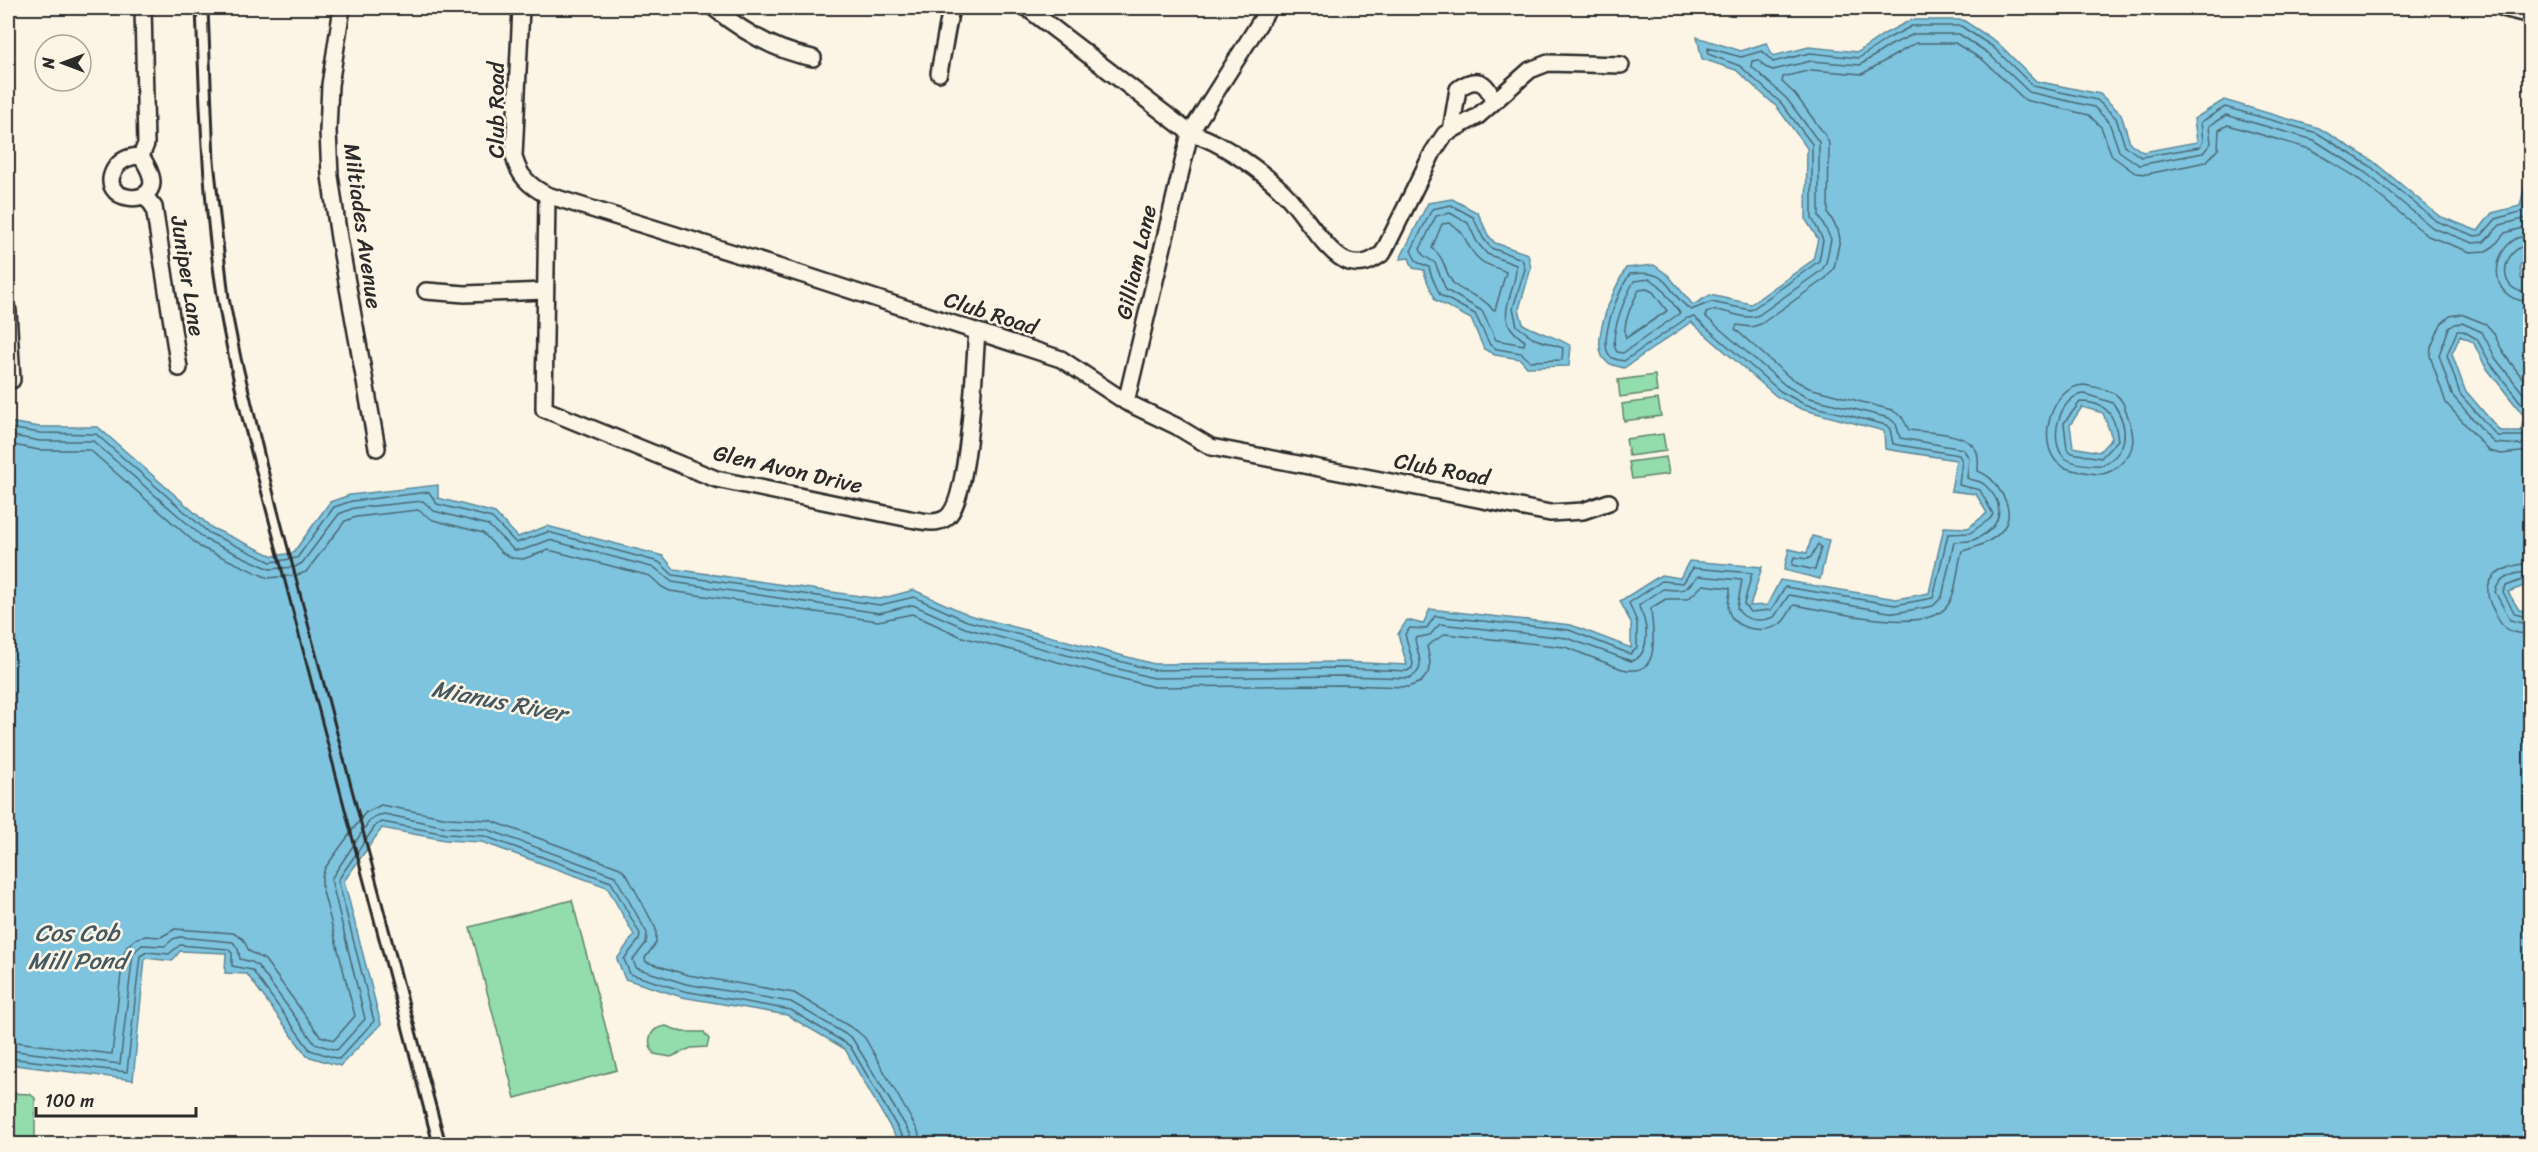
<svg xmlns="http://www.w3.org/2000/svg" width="2538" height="1152" viewBox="0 0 2538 1152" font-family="Sriracha,sans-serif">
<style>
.green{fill:#93dcac;stroke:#5f846c;stroke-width:1.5}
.water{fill:#7ec4df;stroke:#5d8797;stroke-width:1.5;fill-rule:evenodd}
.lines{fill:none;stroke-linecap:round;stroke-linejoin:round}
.shore{stroke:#4c6873;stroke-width:1.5}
.minor-casing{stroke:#2b2b2b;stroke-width:20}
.minor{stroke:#fcf5e5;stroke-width:15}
.rail{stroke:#2b2b2b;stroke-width:3}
.labels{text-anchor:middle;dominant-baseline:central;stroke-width:5;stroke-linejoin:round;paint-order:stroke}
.street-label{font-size:22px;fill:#2b2b2b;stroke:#fcf5e5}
.water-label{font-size:24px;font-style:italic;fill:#445961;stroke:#fcf5e5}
</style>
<rect width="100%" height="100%" fill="#fcf5e5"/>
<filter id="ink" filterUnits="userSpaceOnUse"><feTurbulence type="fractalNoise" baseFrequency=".0167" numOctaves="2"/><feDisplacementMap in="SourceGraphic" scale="12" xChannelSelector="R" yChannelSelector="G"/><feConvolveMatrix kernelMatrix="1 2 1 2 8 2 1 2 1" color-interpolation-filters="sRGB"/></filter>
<g filter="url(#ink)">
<g class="green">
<path d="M1655,375L1657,392L1620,397L1618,380Z"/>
<path d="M1658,399L1661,416L1624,421L1622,404Z"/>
<path d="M1663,434L1666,451L1629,456L1626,439Z"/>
<path d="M1666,457L1669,474L1632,479L1629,462Z"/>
<path d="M572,900L617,1070L515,1098L470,927Z"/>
<path d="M666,1026L682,1032H704L709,1039L707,1047L691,1048L671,1057L654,1054C645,1040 650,1028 666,1026Z"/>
<path d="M8,1093L30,1094L35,1098V1141L32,1143L8,1144Z"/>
</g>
<g class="water">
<path d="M1911,20H1963L1997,42L2036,81L2100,94L2121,114L2130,143L2143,152L2197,142L2194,119L2224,100L2319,128L2373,161L2439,216L2478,231L2492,213L2520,206L2528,174H2530V256L2520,265L2521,279L2530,278V589L2524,586L2508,592L2519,610L2530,612V1144H900L845,1049L787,1015L682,997L625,979L617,959L634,935L607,887L482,842L445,840L382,828L344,881L381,1024L340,1066L307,1056L247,974L225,973L226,953L180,951L172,961L145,958L133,1080L8,1064V422L40,427H98L212,528L273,556L293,553L330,502L350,495L438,485V498L495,513L518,537L547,526L663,556L674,569L880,599L914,590L969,615L1154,664L1344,662L1407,665L1398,634L1407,620L1423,624L1430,609L1571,625L1631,648V623L1620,601L1661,575L1680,578L1689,561L1762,567L1750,606L1767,605L1780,580L1896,599L1929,593L1944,527L1968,528L1987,513L1976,494L1951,491L1956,460L1885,449L1884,431L1801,409L1776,396L1691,322L1624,368C1617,366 1608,365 1603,358C1591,337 1615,287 1626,268L1654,265L1668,275L1693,305L1710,295L1751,304L1813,260L1818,239L1806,220L1807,148L1777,107L1736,70L1702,59L1697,37L1741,51L1766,43L1773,56L1809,47L1858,52L1884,34ZM2460,336L2473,342L2485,366L2524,416L2521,431H2500L2465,390L2452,354ZM2082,407L2103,413L2112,438L2099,452L2073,447L2070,425Z"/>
<path d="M1452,199L1478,213L1488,235L1495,243L1528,254L1531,268L1519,309L1523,324C1540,334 1556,336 1571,346L1569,366L1527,367L1520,359L1495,355L1484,349L1471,319L1435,300C1432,288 1425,281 1424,270L1413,268L1409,258L1400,259L1428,203Z"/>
<path d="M1812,536L1829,540L1820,579L1784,570L1789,549L1807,553Z"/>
</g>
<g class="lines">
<g class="shore">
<path d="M1451,205L1473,217L1483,238L1491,248L1522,259L1525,269L1513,308L1517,326L1535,339L1563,348L1562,360L1530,361L1521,353L1497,349L1490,345L1475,314L1440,295C1436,285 1431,278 1429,267L1417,262L1411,251L1432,209Z"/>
<path d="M1450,213L1468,223L1477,242L1487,254L1516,265C1518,294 1488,317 1525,341L1524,345L1496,340L1482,311L1446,290L1435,263L1423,255L1420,249L1436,216Z"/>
<path d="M1449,223C1468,232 1464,246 1479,259C1486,266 1497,267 1506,272L1495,310L1492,309C1483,296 1467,295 1455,285C1444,275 1447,259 1432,248L1442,224Z"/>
<path d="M2530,235C2490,237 2483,303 2530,301"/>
<path d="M2530,245C2501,246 2494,294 2530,292"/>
<path d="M1650,279L1659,285L1680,313L1623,353L1617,352C1607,338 1626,296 1634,281Z"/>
<path d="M1647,289L1653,292L1667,311L1626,338C1621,325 1633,302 1639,290Z"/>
<path d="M2457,331H2463L2477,339L2490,363L2529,413L2527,431L2524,436H2497L2460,394L2447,355Z"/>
<path d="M2084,385C2094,387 2107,388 2115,394C2123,399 2125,408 2128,417C2137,441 2135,456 2111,471C2102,476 2094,474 2084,472C2076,471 2066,470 2059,464C2035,444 2051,386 2084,385Z"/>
<path d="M2530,388L2504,354L2493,332L2486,324L2461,314L2450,316L2441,324L2431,347L2430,356L2446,403L2489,451L2501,454L2530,451"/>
<path d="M2085,394L2113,403C2129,426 2130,452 2102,465C2092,466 2073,464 2065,458C2047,443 2059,394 2085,394Z"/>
<path d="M2080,402C2106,402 2115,414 2118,440L2101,458L2072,453L2067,449L2064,423Z"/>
<path d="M2530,402L2496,359L2482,332L2462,323L2455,324L2449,328L2439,355L2452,395L2494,443L2521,445L2530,440"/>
<path d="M8,428L40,433L96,434L209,533L271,562L297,558L334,507L352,501L429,492L437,504L492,518L516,543L548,532L659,562L673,575L880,605L914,597L967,621L1153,670L1344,668L1407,671L1412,668L1413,663L1405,634L1410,628L1426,629L1435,616L1569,630L1630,654L1637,648V622L1629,603L1662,581L1683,583L1693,568L1752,573L1744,604L1750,612L1771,610L1785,587L1895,605L1933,598L1948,534L1970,533L1990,519L1993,514L1980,490L1959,485L1962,461L1959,455L1893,444L1890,429L1886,425L1804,404L1780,391L1694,317L1687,318L1624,361C1619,360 1614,360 1610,356C1597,342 1620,287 1630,274C1673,269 1663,290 1691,310L1711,302L1751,310L1819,261L1823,240L1812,218V144L1781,103L1740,66L1708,54V48L1741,57L1762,51L1773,62L1810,53L1859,58L1887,39L1912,26H1961L1993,47L2033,86L2097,100L2116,118L2125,146L2141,157L2200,147L2203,141L2201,122L2225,107L2317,133L2370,166L2436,221L2475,236L2482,235L2496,219L2523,211L2530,189"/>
<path d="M8,435L40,441H93L206,540L270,569L295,567L302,563L339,514L354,508L423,501L434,511L488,525L514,550H523L549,540L655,568L672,582L879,613L913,605L965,628L1153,678L1344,676L1409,678C1429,670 1416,653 1415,638L1430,635L1440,624L1567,638L1631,661C1648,657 1648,633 1644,619C1642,613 1639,610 1639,605L1663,589C1685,591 1684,592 1698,576L1742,580L1737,608C1744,622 1761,622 1774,617L1789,595L1895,613L1933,606L1942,597L1954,542C1960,541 1967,542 1973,540C2001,529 2008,506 1985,485C1980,480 1973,481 1967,478L1969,458L1963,449L1900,438L1896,424L1889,418L1806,397L1785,385L1706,317V313C1722,304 1742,323 1759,315L1822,270L1826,263L1831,239L1819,216V142L1787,99L1751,66L1752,61L1759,60L1765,67L1773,70L1811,61L1860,65L1891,45L1914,34H1959L1988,53L2029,92L2094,107L2109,122L2119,151L2139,165L2203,153L2211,143L2209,126L2226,115L2314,140L2366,173L2433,228L2473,243L2484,242L2500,225L2524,219L2530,214"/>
<path d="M8,444L39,450H90L200,547L268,578L297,575L306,572L345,521L356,517L418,510L433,520L483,533L501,552L512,558L523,559L549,550L650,576L662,587L670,591L878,621L912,614L962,637L1154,687L1344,685L1408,687L1421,682L1428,673L1430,662L1427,646L1445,634L1565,647L1622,669C1664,679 1652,630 1651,608L1666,599H1688L1703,585L1730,588C1731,596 1726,603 1729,612C1735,630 1765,634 1780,624C1787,619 1789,611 1794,605C1826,610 1926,637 1948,605C1957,591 1957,568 1962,551C1990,544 2022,528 2002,494C1995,482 1990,476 1978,471C1978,464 1979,458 1977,452C1968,431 1928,433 1909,430L1902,417L1892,410L1809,388L1789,377L1735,329L1737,325L1751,327L1761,324L1826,278L1834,268L1840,239L1838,230L1828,213L1829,143L1825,135L1795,94L1782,82L1783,77L1811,70L1862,74L1916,43H1955L1983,60L2025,100L2089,115L2101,127L2112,156L2135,173L2147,174L2206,162L2218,149L2219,130L2228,125L2310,149L2360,180L2428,236L2470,252L2486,251L2494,246L2505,233L2530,226"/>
<path d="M1818,544L1821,547L1815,570L1792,565L1794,557L1807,559L1811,557Z"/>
<path d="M2530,564C2522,563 2516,565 2508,568C2486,576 2483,592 2494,611C2497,618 2501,626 2508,630C2514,633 2523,634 2530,634"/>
<path d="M2530,574C2517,570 2498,578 2495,592L2510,620L2530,625"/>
<path d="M2530,582L2522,580L2506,586L2503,592L2515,614L2530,618"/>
<path d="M8,1041L112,1054L123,956L128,945L137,938L146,936L161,937L175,929L233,933L243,939L249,951L265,960L320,1036L334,1040L355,1016L322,887V877L325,868L365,813L381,805L448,818L489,820L620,868L627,875L656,929V943L645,958L646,962L688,975L794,993L857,1031L865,1038L918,1131L921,1144"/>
<path d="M8,1050L120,1064L133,953L142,945L165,946L173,939L180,937L233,942L238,949L240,959L252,962L258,966L315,1044L337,1050L365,1019L331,879L370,820L376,816L384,814L446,827L486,829L615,876L647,933L646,943L633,960L636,968L686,984L791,1002L852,1038L911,1135L912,1144"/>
<path d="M8,1058L127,1072L140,956L147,952L169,954L180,945L228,949L232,953V966L252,970L310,1050L339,1059L374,1021L338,880L376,825L382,822L446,834L484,836L611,882L640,934L639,940L624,959L630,974L684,991L791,1010L850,1046L904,1139L905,1144"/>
</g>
<g class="minor-casing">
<g id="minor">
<path d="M342,8L330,85L328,131L330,176L339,238L377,448"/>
<path d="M521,8L514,156C518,175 529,186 547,195L804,275L1061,359L1126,402L1176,426L1211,447L1550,513L1583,511L1609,502"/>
<path d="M714,8C743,32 776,51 813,58"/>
<path d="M1027,8L1190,133L1126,402"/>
<path d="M1269,8L1190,133C1219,140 1265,173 1286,195C1302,211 1329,257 1349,262C1363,266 1372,261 1383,253L1433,152L1445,134L1478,116L1530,70L1548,63L1621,65"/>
<path d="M2503,8L2530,15"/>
<path d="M939,73L951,8"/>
<path d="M1451,131L1458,89C1476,76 1487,81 1493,101"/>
<path d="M141,156C132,156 122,159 116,167C92,203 164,210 150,173C148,167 144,161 141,156L146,144L143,8"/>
<path d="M144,195L154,207L179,368"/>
<path d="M547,195L544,409L716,479L910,519C922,521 936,525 946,518C970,502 974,365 977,332"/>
<path d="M426,291L465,294L545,291"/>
<path d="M8,311L12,380"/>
</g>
</g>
<use href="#minor" class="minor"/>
<g class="rail">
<path d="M196,8C200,105 202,204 218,301C224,340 233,379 242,418L433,1144"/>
<path d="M208,8L214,161L229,298L241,358L276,503L446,1144"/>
</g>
</g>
</g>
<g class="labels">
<g class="street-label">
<text transform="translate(496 110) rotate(-90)">Club Road</text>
<text transform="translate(363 226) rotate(82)">Miltiades Avenue</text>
<text transform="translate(1136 262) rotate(-77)">Gilliam Lane</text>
<text transform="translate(188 276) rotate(81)">Juniper Lane</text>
<text transform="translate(991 313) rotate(18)">Club Road</text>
<text transform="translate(788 469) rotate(13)">Glen Avon Drive</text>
<text transform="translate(1442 469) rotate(11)">Club Road</text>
</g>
<g class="water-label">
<text transform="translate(499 701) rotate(11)">Mianus River</text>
<text x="77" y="933">Cos Cob<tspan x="77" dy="28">Mill Pond</tspan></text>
</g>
</g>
<rect width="2538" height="1152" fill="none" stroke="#fcf5e5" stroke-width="30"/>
<rect x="15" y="15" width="2508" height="1122" fill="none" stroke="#2b2b2b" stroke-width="2" filter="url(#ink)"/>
<g transform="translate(63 63) rotate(270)"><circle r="28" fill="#fcf5e5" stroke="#a8a49b" stroke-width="1.5"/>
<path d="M0-4.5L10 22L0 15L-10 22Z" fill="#2b2b2b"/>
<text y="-9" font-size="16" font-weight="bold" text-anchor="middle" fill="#2b2b2b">N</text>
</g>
<path d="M36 1107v9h160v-9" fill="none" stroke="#2b2b2b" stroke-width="3"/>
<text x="45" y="1107" font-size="18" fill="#2b2b2b" stroke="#fcf5e5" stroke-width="4.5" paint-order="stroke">100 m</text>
</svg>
